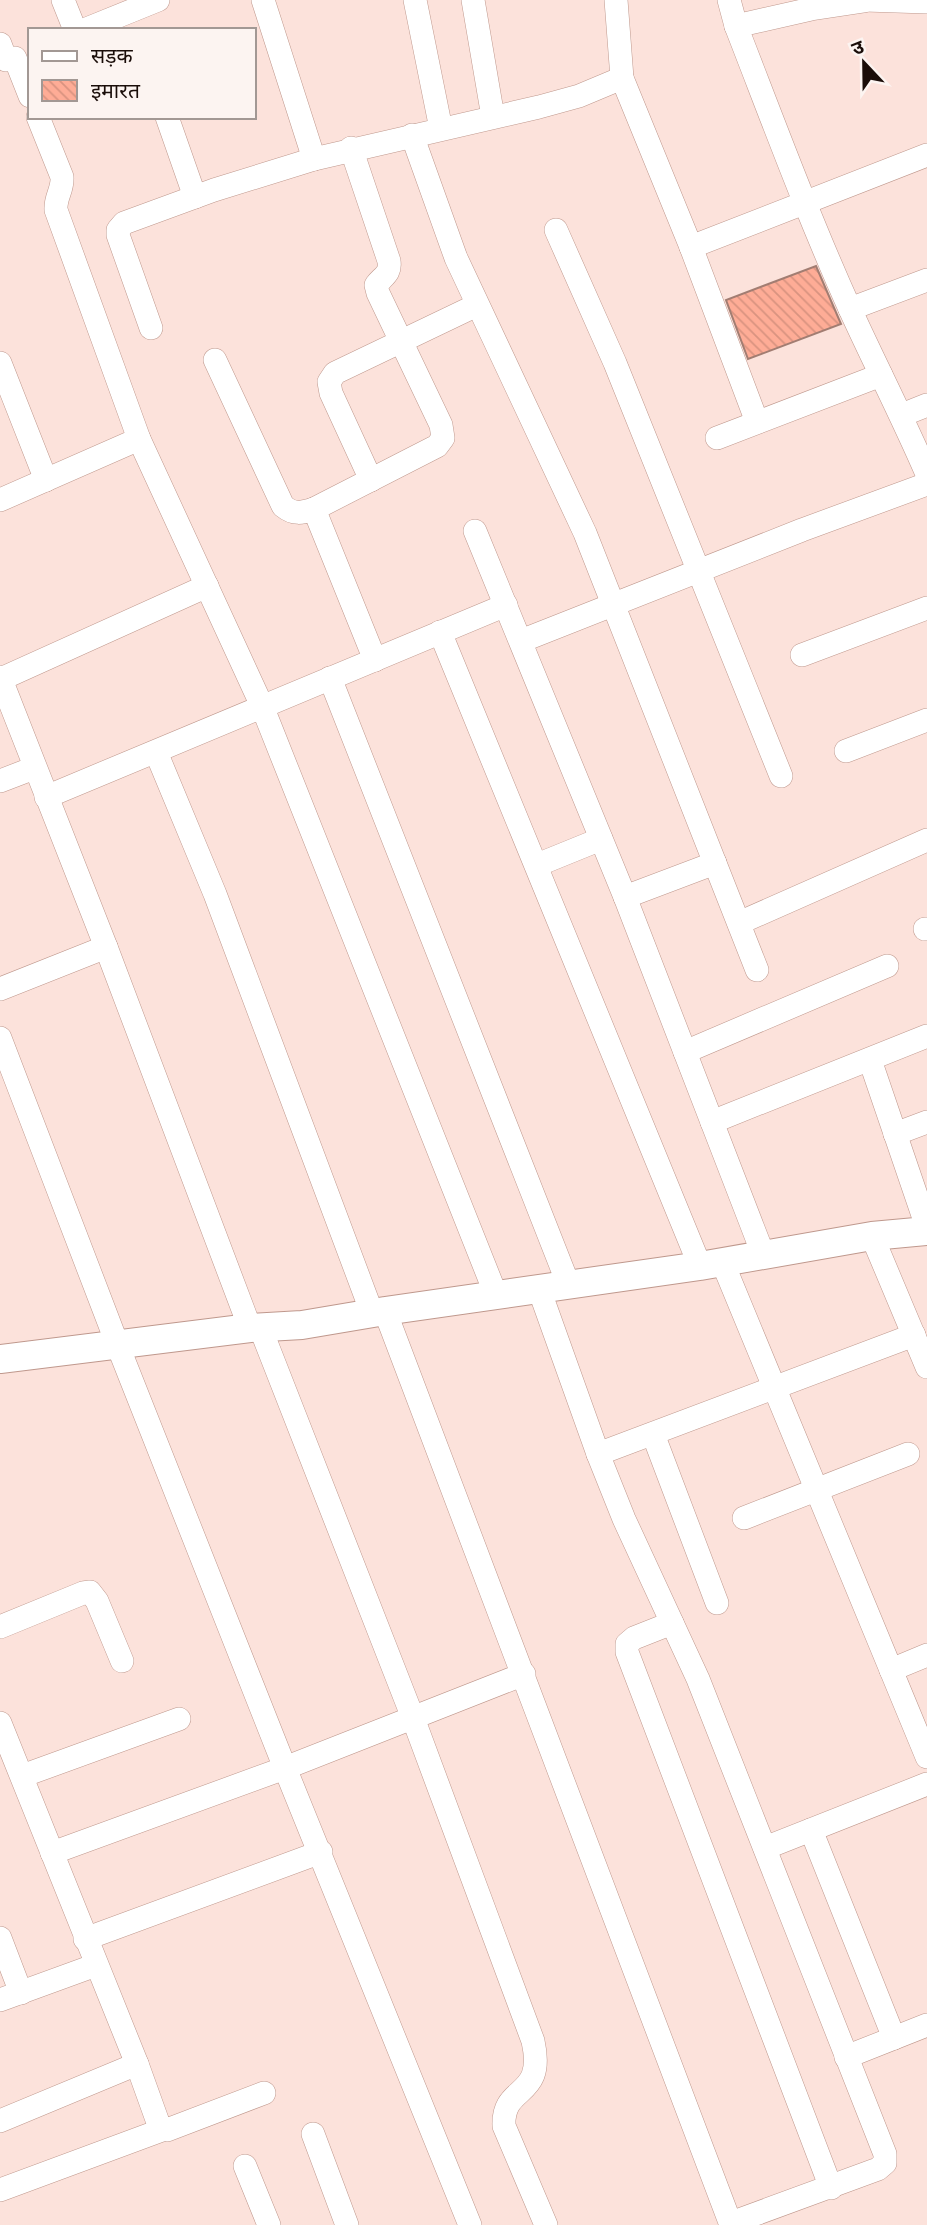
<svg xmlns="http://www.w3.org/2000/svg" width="927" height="2225" viewBox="0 0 927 2225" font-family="Signika,'Noto Sans Devanagari',sans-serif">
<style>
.building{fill:url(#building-back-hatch);stroke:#a27d72;stroke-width:2}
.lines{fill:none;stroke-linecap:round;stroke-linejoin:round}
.minor-casing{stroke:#bf988d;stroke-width:24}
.tertiary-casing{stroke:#bf988d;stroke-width:30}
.minor{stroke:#fff;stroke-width:23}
.tertiary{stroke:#fff;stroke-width:28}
</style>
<defs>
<pattern id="building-back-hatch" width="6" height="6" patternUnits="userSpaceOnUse" patternTransform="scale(1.75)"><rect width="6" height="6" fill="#feac96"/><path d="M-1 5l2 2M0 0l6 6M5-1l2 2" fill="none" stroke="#d99380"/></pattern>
</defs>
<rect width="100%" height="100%" fill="#fce2db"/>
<path class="building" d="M816,266L841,324L748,359L726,300Z"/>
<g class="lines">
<g class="minor-casing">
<g id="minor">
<path d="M63,0L75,30"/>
<path d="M263,0L314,159"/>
<path d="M415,0L441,129"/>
<path d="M473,0L493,117"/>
<path d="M616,0L622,78L691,247L757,422"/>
<path d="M729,0L736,26C773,121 808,216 850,309C875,364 903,418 927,474"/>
<path d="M865,0L927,2"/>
<path d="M736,26L811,9L864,1"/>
<path d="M84,30L158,0"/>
<path d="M0,44L6,60"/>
<path d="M15,58L30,96"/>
<path d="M38,117L62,177C63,190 55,197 56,210L139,439L262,706L496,1295"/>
<path d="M167,117L195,197"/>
<path d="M412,135L456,258L585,533L757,970"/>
<path d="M556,230L615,363L781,776"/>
<path d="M691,247L927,155"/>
<path d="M850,309L927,280"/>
<path d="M151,328L118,235V230L124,223L214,190L314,159L539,107L579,96L622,78"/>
<path d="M215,360L283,506C294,515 302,513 314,509L375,660"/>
<path d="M0,363L46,480"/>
<path d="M902,415L927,405"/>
<path d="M717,438L881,375"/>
<path d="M371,480L331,393L329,382L335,373L477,305"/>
<path d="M0,500L139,439"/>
<path d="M314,509L437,446L443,438L441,425L378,293L376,285C383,276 391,274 389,261L351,148"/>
<path d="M475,531L625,897L763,1254"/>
<path d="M440,632L700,1266"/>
<path d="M521,641L802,530L927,484"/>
<path d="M802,655L927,608"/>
<path d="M0,677L106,947L250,1328"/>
<path d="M330,678L569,1286"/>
<path d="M1,679L207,586"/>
<path d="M846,751L927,720"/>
<path d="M156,752L215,894L372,1313"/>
<path d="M0,781L34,768"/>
<path d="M46,797L506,605"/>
<path d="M537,865L601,839"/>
<path d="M625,897L715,863"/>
<path d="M739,923L927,840"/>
<path d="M925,929H927"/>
<path d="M0,989L106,947"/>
<path d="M0,1038L118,1346L285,1768L470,2225"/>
<path d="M685,1052L887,966"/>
<path d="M870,1060L927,1227"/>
<path d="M712,1122L927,1036"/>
<path d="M895,1134L927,1122"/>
<path d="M872,1236L927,1367"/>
<path d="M722,1261L927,1757"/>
<path d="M539,1289L598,1454L624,1519L698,1679L885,2154V2163L878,2169L731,2223"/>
<path d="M385,1311L731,2225"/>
<path d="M260,1327L413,1718L533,2041C546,2100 502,2083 504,2126L546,2225"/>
<path d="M653,1434L717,1603"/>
<path d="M598,1454L914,1335"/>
<path d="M744,1518L908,1454"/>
<path d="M672,1623L634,1638L627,1644V1652L831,2188"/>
<path d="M0,1627L83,1593L90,1592L97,1601L122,1661"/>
<path d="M891,1670L927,1655"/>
<path d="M0,1723L137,2064L160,2128L167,2130L264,2093"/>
<path d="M22,1776L179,1719"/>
<path d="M811,1830L894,2038"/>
<path d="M765,1848L927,1784"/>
<path d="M52,1853L285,1768L524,1674"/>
<path d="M0,1938L21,1993"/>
<path d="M85,1939L321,1852"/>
<path d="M0,2000L96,1965"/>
<path d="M846,2057L927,2025"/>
<path d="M0,2121L137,2064"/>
<path d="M313,2134L347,2225"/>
<path d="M245,2166L269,2225"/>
<path d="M0,2190L162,2130"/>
</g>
</g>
<g class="tertiary-casing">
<path id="tertiary" d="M0,1359L250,1328L302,1325L385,1311L700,1266L872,1236L927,1231"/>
</g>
<use href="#minor" class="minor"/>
<use href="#tertiary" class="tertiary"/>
</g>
<rect x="28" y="28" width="228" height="91" fill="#fcf4f1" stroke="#a29894" stroke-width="2"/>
<rect x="42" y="51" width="35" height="10" fill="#ffffff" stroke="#a29894" stroke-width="2"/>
<text x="91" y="63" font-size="21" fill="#1a0d09">सड़क</text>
<rect x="42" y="80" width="35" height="21" fill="url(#building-back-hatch)" stroke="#a29894" stroke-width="2"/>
<text x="91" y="98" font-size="21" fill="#1a0d09">इमारत</text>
<g transform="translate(864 63) rotate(338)" stroke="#fcf4f1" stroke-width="5" paint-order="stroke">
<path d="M0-5L12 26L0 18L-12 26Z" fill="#1a0d09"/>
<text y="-10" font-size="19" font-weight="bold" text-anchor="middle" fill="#1a0d09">उ</text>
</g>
</svg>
